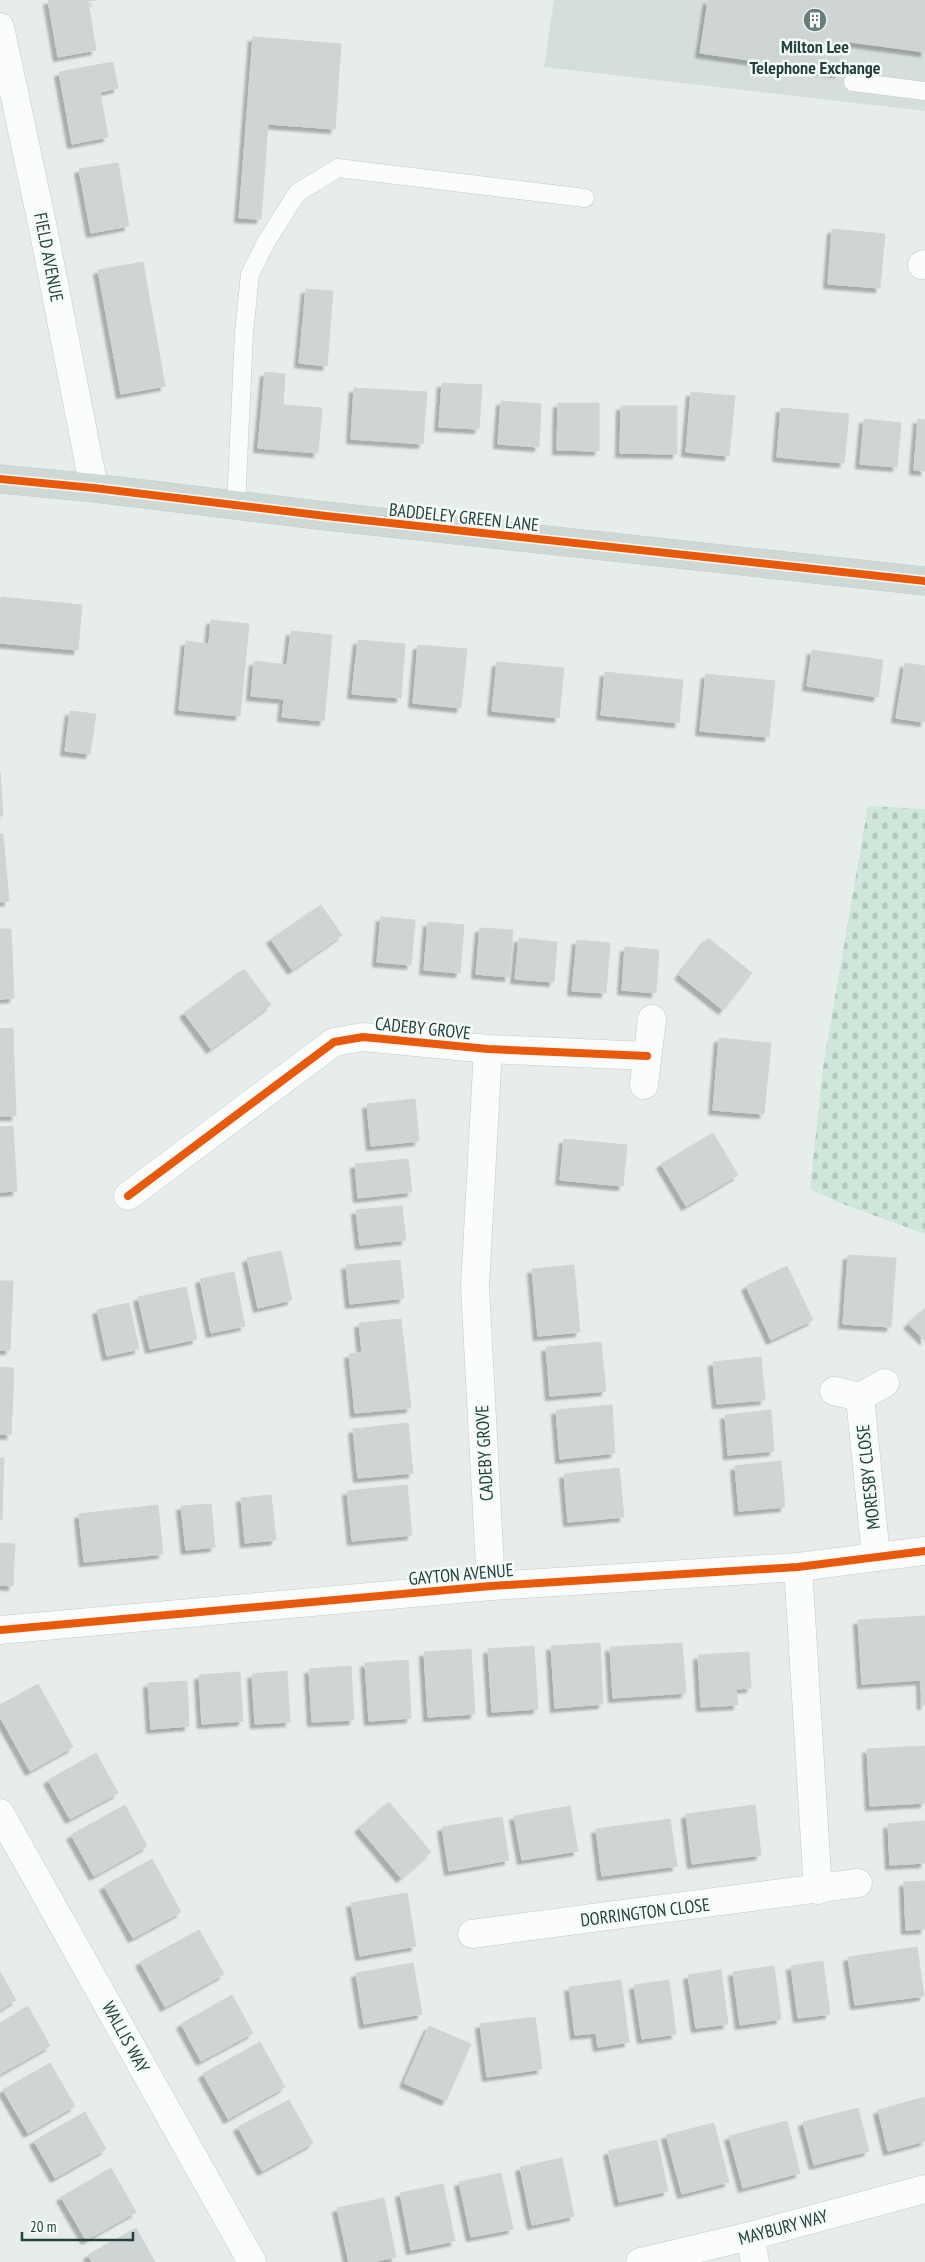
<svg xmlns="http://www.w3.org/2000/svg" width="925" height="2262" viewBox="0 0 925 2262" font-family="'PT Sans Narrow',sans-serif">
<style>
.built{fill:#d5dedb}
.cemetery{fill:url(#cemetery-stones)}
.building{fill:#cfd5d4;stroke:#cfd6d4;filter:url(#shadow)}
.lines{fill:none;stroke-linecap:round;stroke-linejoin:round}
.lane-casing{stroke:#c4cac8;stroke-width:19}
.street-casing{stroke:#c4cac8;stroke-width:29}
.primary-casing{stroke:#c2ccca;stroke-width:29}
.lane{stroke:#fbfcfc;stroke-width:18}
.street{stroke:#fbfcfc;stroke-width:28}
.primary{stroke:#ced8d6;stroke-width:28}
.cycleway-casing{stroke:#f6fbf9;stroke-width:11}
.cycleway{stroke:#e8590c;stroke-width:8}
.labels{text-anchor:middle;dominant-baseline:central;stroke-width:5;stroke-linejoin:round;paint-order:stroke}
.poi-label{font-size:18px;font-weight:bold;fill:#22423e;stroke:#f6fbf9}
.street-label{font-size:18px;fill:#22423e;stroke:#f6fbf9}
</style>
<defs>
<pattern id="cemetery-stones" width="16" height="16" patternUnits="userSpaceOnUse" patternTransform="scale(1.25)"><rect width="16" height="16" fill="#cfe6da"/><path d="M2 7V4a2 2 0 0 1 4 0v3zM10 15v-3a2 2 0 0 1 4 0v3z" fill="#b1c6bc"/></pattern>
<filter id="shadow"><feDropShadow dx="-4.5" dy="4.5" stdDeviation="1" flood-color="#0004"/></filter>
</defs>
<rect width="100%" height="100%" fill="#e7edeb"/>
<path class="built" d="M554,0H925V111L544,67Z"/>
<path class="cemetery" d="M868,806L925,809V1234L840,1203L810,1189L823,1067Z"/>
<g class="building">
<path d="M48,0H96L88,1L96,50L58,57Z"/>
<path d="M708,0H925V52L843,41L839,73L700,53Z"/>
<path d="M253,37L341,44L335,129L268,124L261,219L239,218Z"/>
<path d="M113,62L118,88L100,92L108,137L72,144L59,72Z"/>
<path d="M118,163L129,226L91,233L79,169Z"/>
<path d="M832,229L885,234L880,288L828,284Z"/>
<path d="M143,262L165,386L121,394L98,270Z"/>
<path d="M306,289L333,291L327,366L299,363Z"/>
<path d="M265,372L285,374L283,405L322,408L318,453L258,448Z"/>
<path d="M442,383L482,385L479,429L439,427Z"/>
<path d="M354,388L427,392L423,444L351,439Z"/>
<path d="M691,392L735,396L729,456L686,452Z"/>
<path d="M501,401L541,404L539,447L498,444Z"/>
<path d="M558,403H599V451L557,450Z"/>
<path d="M621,406H677V454L620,453Z"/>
<path d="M781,408L849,414L844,463L777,457Z"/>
<path d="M864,419L901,423L897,467L860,464Z"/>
<path d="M918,419L925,420V471L914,470Z"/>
<path d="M1,597L82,605L78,650L0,643Z"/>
<path d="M211,620L249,624L240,716L179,710L186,641L209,644Z"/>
<path d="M291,631L332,635L324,721L282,717L284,699L251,696L254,661L287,665Z"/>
<path d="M358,640L405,644L401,698L352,694Z"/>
<path d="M418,645L467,649L461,708L413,703Z"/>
<path d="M812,650L883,660L878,697L807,686Z"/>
<path d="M497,662L564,668L559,718L492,711Z"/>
<path d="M905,663L925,666V722L896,718Z"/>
<path d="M605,672L683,680L679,723L601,715Z"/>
<path d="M706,674L775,681L769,737L700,731Z"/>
<path d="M70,711L96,714L90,754L65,751Z"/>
<path d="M0,772L3,816H0Z"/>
<path d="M0,834H3L9,901L0,902Z"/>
<path d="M321,905L342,935L292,970L271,939Z"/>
<path d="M381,917L415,920L411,965L377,962Z"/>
<path d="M428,922L464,925L460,973L424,970Z"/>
<path d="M480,928L513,930L509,977L476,974Z"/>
<path d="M0,929H11L14,998L0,999Z"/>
<path d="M519,938L557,942L554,982L515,979Z"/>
<path d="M708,938L752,973L723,1010L679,975Z"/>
<path d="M577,940L610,943L606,993L572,991Z"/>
<path d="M625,947L659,950L656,993L622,990Z"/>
<path d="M244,969L271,1005L211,1049L184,1013Z"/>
<path d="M13,1028L16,1116H0V1029Z"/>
<path d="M719,1038L771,1043L764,1114L713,1110Z"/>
<path d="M415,1099L419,1141L371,1146L367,1104Z"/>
<path d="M13,1126L17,1191L0,1192V1127Z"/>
<path d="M713,1133L738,1175L686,1206L661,1164Z"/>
<path d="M564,1139L627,1145L623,1186L560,1180Z"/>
<path d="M408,1159L412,1192L358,1198L355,1164Z"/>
<path d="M402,1206L406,1240L360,1245L356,1210Z"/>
<path d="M281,1251L292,1300L258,1308L247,1258Z"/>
<path d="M848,1255L896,1258L891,1327L843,1324Z"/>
<path d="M400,1260L404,1298L350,1304L346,1265Z"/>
<path d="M574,1265L580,1332L538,1336L532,1269Z"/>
<path d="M787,1266L813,1320L771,1340L746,1286Z"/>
<path d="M234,1272L245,1326L211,1333L200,1279Z"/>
<path d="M0,1281H13L10,1350H0Z"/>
<path d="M186,1287L197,1339L150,1349L138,1297Z"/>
<path d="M129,1303L139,1349L107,1356L97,1310Z"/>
<path d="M925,1308V1341L908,1324Z"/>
<path d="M401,1319L411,1408L355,1413L349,1354L362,1352L359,1323Z"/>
<path d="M601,1342L606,1391L550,1396L546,1347Z"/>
<path d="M761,1357L765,1400L717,1404L713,1362Z"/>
<path d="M0,1367L14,1368L11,1435L0,1434Z"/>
<path d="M612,1405L615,1453L560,1459L556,1410Z"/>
<path d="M771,1410L774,1451L728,1455L725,1415Z"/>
<path d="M408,1423L413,1473L358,1478L353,1429Z"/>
<path d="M0,1458H4L2,1520H0Z"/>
<path d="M781,1461L785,1507L739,1511L735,1466Z"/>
<path d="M619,1468L624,1517L568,1522L564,1474Z"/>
<path d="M407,1485L412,1535L352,1541L347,1491Z"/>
<path d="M271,1495L276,1540L245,1543L241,1498Z"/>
<path d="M211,1504L215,1547L186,1550L181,1506Z"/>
<path d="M158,1505L163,1554L84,1562L79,1514Z"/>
<path d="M0,1543L15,1544L13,1586L0,1585Z"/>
<path d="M925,1616V1705H922L921,1680L862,1684L858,1620Z"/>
<path d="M600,1643L603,1704L555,1708L551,1646Z"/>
<path d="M682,1643L686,1693L613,1698L610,1647Z"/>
<path d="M534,1646L538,1709L492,1712L488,1649Z"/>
<path d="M471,1649L475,1714L428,1717L424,1652Z"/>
<path d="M749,1652L751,1688L736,1689L738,1705L701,1707L698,1655Z"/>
<path d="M408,1660L411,1718L369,1721L365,1663Z"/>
<path d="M351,1666L354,1720L312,1722L309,1669Z"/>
<path d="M287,1671L290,1722L255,1724L252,1674Z"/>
<path d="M240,1672L243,1721L202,1724L199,1675Z"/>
<path d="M187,1681L189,1726L151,1729L148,1683Z"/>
<path d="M38,1684L73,1747L30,1771L0,1717V1705Z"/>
<path d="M925,1746V1803L870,1806L867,1749Z"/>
<path d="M96,1753L118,1793L70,1819L48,1780Z"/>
<path d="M389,1802L431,1852L401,1878L359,1828Z"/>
<path d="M125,1805L147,1846L94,1876L71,1835Z"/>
<path d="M755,1805L761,1855L692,1864L686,1814Z"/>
<path d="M570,1806L578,1851L522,1860L514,1816Z"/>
<path d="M502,1817L509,1860L449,1871L442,1827Z"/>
<path d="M670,1819L677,1866L602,1876L596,1829Z"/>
<path d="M925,1821V1863L890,1865L888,1824Z"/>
<path d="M152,1859L181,1912L133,1938L104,1886Z"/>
<path d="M925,1881V1929L906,1930L904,1882Z"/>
<path d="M407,1893L416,1946L360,1956L351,1903Z"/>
<path d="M199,1930L224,1974L165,2007L140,1962Z"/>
<path d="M917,1947L924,1996L855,2005L848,1957Z"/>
<path d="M823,1961L830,2014L798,2018L791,1966Z"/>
<path d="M413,1963L422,2014L364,2024L356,1973Z"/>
<path d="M774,1966L781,2019L740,2025L733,1972Z"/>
<path d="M721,1970L728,2024L696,2028L688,1975Z"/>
<path d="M0,1972L16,2000L0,2010Z"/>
<path d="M621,1980L629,2042L598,2047L596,2033L575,2035L569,1987Z"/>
<path d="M669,1980L676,2034L642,2039L634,1985Z"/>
<path d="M232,1995L253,2033L201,2061L181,2024Z"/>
<path d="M28,2006L50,2046L0,2074V2023Z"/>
<path d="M535,2017L542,2069L487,2077L480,2024Z"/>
<path d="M429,2026L471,2044L446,2101L404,2083Z"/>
<path d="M260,2042L285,2087L228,2119L203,2074Z"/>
<path d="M50,2063L75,2106L28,2133L3,2090Z"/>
<path d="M925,2097V2141L888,2151L878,2110Z"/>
<path d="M289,2100L313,2143L262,2171L238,2127Z"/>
<path d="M858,2108L869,2151L814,2165L803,2122Z"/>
<path d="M85,2112L106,2149L55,2178L34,2141Z"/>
<path d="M787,2121L800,2173L743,2188L729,2136Z"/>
<path d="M714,2123L729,2182L682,2194L666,2135Z"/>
<path d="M657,2140L668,2191L619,2202L608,2151Z"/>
<path d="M562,2158L574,2216L532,2225L520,2167Z"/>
<path d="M111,2168L136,2212L86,2240L61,2197Z"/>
<path d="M501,2173L513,2229L471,2237L459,2182Z"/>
<path d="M443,2184L455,2241L411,2250L400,2193Z"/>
<path d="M384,2198L396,2257L372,2262H349L337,2208Z"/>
<path d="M136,2228L155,2262H92L88,2255Z"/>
</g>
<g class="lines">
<g class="lane-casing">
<g id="lane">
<path d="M853,82L925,91"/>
<path d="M236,505L244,333L250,274L265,244L297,193L338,168L585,198"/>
</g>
</g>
<g class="street-casing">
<g id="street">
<path d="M0,27L43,228L94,488"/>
<path d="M922,265L925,264"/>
<path d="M488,1049L475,1287L491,1586"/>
<path d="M644,1085L652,1019"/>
<path d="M128,1196L334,1042L363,1037L488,1049L647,1056"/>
<path d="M834,1391L860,1397L885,1383"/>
<path d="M860,1397L876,1557"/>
<path d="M798,1567L818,1890"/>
<path d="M0,1630L491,1586L798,1567L925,1551"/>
<path d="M0,1813L252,2262"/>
<path d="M472,1934L858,1883"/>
<path d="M750,2236L755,2262"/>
<path d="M640,2262L750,2236L925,2189"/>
</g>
</g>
<g class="primary-casing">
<path id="primary" d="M0,479L94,488L326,516L925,581"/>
</g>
<use href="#lane" class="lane"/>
<use href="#street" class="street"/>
<use href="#primary" class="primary"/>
<g class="cycleway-casing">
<g id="cycleway">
<path d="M0,479L94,488L326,516L925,581"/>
<path d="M128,1196L334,1042L363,1037L488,1049L647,1056"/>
<path d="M0,1630L491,1586L798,1567L925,1551"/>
</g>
</g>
<use href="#cycleway" class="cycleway"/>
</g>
<defs>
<g id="building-disc" transform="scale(1.25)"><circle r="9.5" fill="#677e7b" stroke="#f6fbf9"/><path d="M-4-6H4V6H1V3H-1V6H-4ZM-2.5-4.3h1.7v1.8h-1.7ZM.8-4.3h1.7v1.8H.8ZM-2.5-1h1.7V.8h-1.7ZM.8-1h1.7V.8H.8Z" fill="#fff"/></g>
</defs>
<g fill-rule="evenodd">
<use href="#building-disc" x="815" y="20"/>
</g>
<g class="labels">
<g class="poi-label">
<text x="815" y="46">Milton Lee<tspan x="815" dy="21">Telephone Exchange</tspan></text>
</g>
<g class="street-label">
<text transform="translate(49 257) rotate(79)">FIELD AVENUE</text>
<text transform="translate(464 517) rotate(6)">BADDELEY GREEN LANE</text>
<text transform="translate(423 1028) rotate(6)">CADEBY GROVE</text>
<text transform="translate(484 1453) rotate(-93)">CADEBY GROVE</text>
<text transform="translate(868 1477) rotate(-96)">MORESBY CLOSE</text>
<text transform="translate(461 1574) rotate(-5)">GAYTON AVENUE</text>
<text transform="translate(645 1912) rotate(-7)">DORRINGTON CLOSE</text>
<text transform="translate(126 2037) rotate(61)">WALLIS WAY</text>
<text transform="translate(783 2227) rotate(-15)">MAYBURY WAY</text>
</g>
</g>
<path d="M22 2232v8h111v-8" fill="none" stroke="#22423e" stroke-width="2.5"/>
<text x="30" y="2232" font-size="15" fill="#22423e" stroke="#f6fbf9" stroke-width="4" paint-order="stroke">20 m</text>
</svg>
